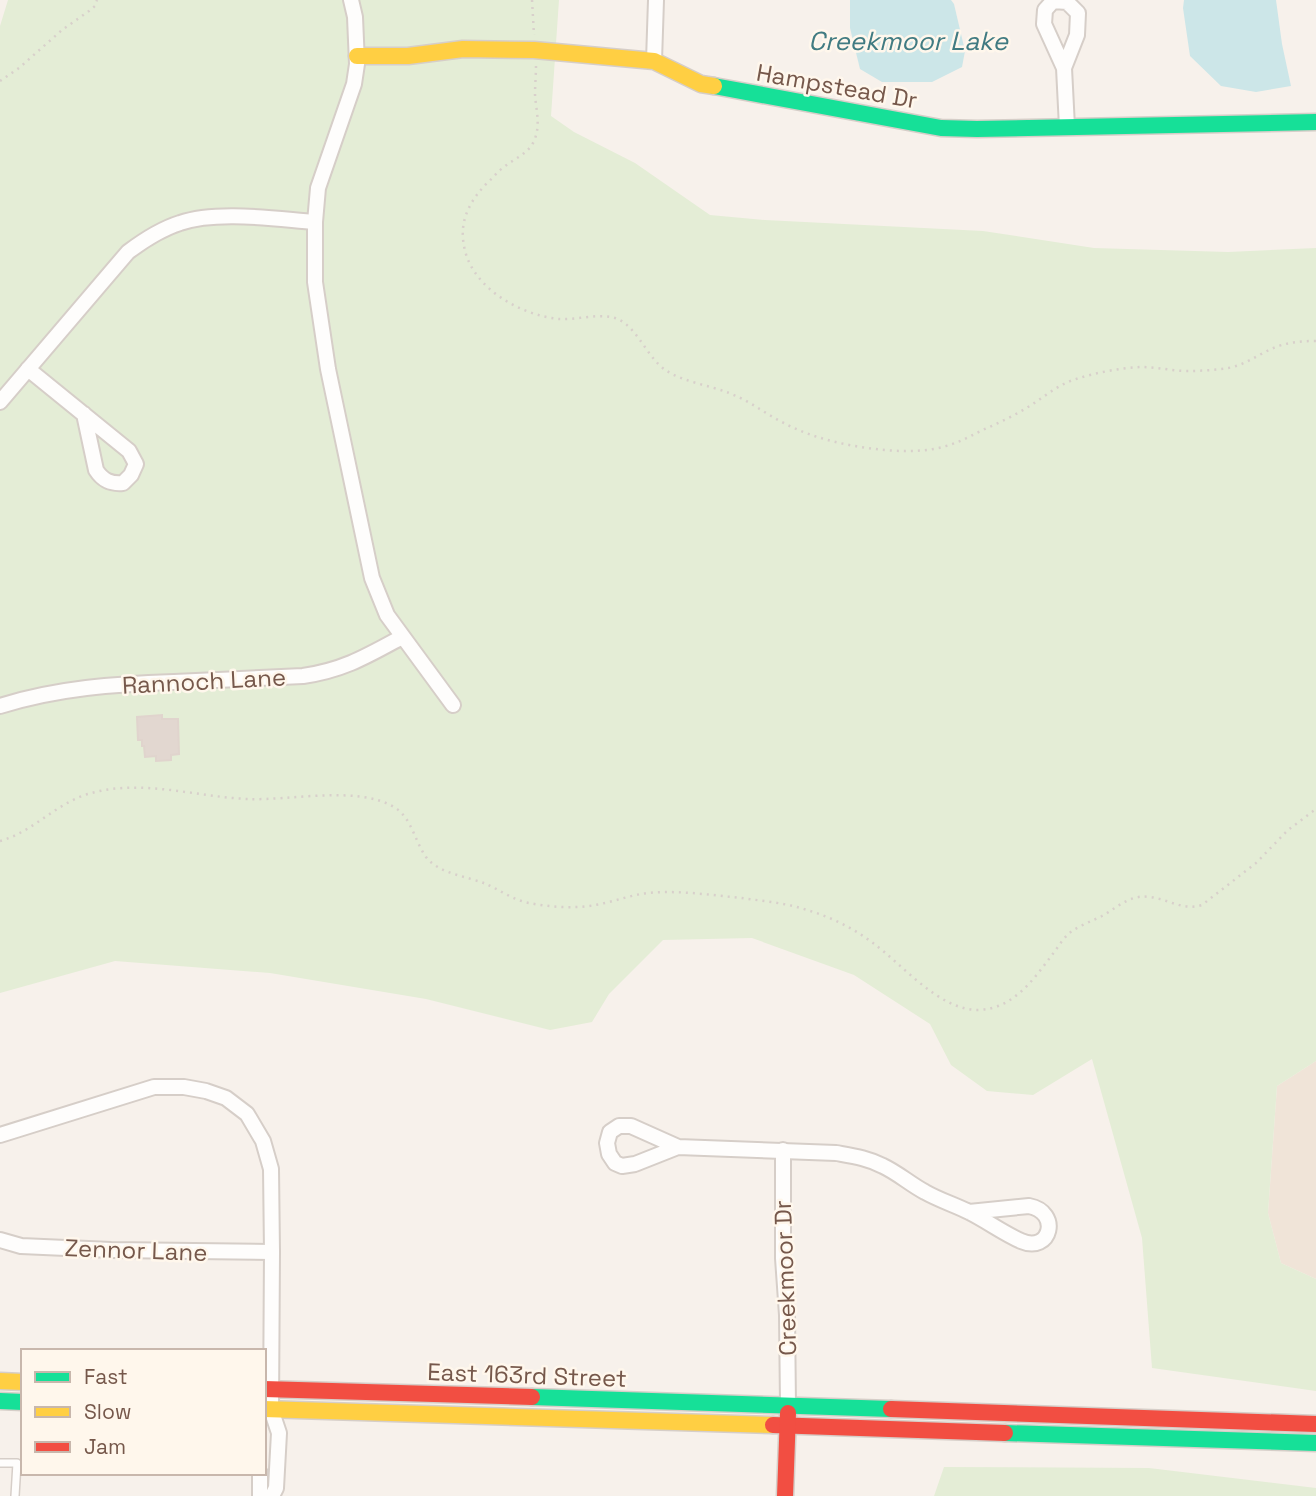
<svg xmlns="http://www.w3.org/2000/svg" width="1316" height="1496" viewBox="0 0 1316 1496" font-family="'Space Grotesk',sans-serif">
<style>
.residential{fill:#f0e4d8}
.green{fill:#e4edd6}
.water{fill:#cce6e8}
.building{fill:#e2d7d0;stroke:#e0d4cd;stroke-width:2}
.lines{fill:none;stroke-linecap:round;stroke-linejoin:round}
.lane-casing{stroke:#d6cec8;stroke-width:10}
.street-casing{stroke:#d6cec8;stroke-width:18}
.fast-casing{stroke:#d6cec8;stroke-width:19}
.slow-casing{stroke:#d6cec8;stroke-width:19}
.jam-casing{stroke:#d6cec8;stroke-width:19}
.path{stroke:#d8d0cb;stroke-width:2.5;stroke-dasharray:2 5;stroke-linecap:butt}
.lane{stroke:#fefdfc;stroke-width:7}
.street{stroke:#fefdfc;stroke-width:14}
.fast{stroke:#16e098;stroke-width:16}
.slow{stroke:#ffcf43;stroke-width:16}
.jam{stroke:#f24e42;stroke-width:16}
.labels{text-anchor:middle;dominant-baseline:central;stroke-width:5;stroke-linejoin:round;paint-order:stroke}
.street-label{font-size:24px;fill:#76584b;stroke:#fff7ec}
.water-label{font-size:26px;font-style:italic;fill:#417b82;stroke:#fff7ec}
</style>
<rect width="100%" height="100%" fill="#f7f1eb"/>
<path class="residential" d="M1316,1061V1279L1281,1263L1268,1213L1277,1086Z"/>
<g class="green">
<path d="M8,0H559L551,116L574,132L635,163L710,215L765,220L983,231L1094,248L1228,252L1316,248V1061L1277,1086L1268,1213L1281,1263L1316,1279V1391L1152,1368L1142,1238L1092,1059L1033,1095L987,1091L951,1065L930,1024L854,975L752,938L663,940L609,994L592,1022L550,1030L426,999L270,973L115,961L0,993V26Z"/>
<path d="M944,1467L1149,1468L1316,1488V1496H934Z"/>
</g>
<g class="water">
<path d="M850,0H951L954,4L965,51L962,67L932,82H882L860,69L850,28Z"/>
<path d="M1184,0H1276L1282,44L1291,86L1256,92L1221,86L1190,56L1183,8Z"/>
</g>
<path class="building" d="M162,715V719H178L179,754L171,755V760L156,761V756L145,757L144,746H142V740H138L137,717Z"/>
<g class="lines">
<g class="lane-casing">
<path id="lane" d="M0,1463H17L15,1496"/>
</g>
<g class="street-casing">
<g id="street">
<path d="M351,0L355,17L357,64L354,84L318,188L315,222V282L328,369L372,578L387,615L453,705"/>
<path d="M654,61L656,0"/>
<path d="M1064,68L1044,24L1045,10L1053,1L1067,2L1078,13L1077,35L1064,68L1067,127"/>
<path d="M28,369L129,451L136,464L131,475L123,483C111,484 103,481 96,470L84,414"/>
<path d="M0,402L128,252C144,240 161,229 180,223C217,210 275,219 315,222"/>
<path d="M0,706C57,688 115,684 174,682C217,680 260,678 303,676C344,670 367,656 402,637"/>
<path d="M0,1135L154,1087H184L206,1091L226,1098L247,1114L263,1141L271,1169L272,1252L271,1409L279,1433L276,1488L272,1496"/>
<path d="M678,1147L631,1126H619L610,1132L607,1143L609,1154L615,1163L622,1166L635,1164L678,1147L836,1153C853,1156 868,1158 883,1166C898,1173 910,1184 925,1192C939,1200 955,1205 969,1212C987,1221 1003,1233 1021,1241C1051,1254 1061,1212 1029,1206L969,1212"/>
<path d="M783,1150V1258L787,1315L788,1405"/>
<path d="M0,1240L21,1246L111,1250L272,1252"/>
<path d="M260,1496V1473"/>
</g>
</g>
<g class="fast-casing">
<g id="fast">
<path d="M714,86L941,128L977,129L1316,122"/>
<path d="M532,1397L891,1409"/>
<path d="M0,1401L23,1402"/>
<path d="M1005,1433L1316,1443"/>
</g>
</g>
<g class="slow-casing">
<g id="slow">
<path d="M357,56H408L463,49L534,50L654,61L701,84L714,86"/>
<path d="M0,1381L23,1382"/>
<path d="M264,1409L773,1425"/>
</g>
</g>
<g class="jam-casing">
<g id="jam">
<path d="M264,1389L532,1397"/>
<path d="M891,1409L1316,1424"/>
<path d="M773,1425L1005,1433"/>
<path d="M785,1496L788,1413"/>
</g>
</g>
<g class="path">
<path d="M532,0L534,35"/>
<path d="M536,66C536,75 535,85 535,95C536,110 541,125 534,141C528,154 515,158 504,167C498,171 493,178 487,183C470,201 459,220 464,246C471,287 519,315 559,319C576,320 595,314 611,317C635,321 645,355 664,369C682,382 709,385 729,393C748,400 763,412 780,421C809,437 842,445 875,449C901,452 930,453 955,443C966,439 976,433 987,428C1001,422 1015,415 1028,407C1043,398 1056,386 1073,380C1094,373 1119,368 1141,367C1157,367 1172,371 1188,371C1201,371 1215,370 1228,368C1246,365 1260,353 1276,347C1289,342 1302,341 1316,341"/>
<path d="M0,81L19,68L62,30L89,11L95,6L97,0"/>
<path d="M0,841C33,832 55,804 88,794C141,778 195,797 248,799C289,801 357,785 394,807C412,818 414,840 426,857C439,874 467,876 486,884C500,890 513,900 529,903C550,907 574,909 595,905C613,902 630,895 648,893C679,890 710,895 741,898C763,901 786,903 807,910C831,917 853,928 873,943C903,965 939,1010 978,1010C1015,1009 1035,977 1055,951C1060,944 1065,936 1072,931C1081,925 1092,921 1102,916C1118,907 1130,894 1150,897C1168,899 1183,911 1202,905L1256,863L1288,830L1316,809"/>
</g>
<use href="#lane" class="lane"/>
<use href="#street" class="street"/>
<use href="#fast" class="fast"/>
<use href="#slow" class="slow"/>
<use href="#jam" class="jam"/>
</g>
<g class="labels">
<g class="street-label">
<text transform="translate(837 86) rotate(10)">Hampstead Dr</text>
<text transform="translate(204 681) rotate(-3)">Rannoch Lane</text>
<text transform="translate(136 1250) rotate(2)">Zennor Lane</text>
<text transform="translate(785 1278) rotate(-92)">Creekmoor Dr</text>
<text transform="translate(527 1375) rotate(2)">East 163rd Street</text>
</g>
<g class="water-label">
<text x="908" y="41">Creekmoor Lake</text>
</g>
</g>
<rect x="21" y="1349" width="245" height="126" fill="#fff7ec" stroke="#c8b7ac" stroke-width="2"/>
<rect x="35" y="1372" width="35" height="10" fill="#16e098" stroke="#c8b7ac" stroke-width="2"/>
<text x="84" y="1384" font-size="21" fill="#76584b">Fast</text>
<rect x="35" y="1407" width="35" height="10" fill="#ffcf43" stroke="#c8b7ac" stroke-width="2"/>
<text x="84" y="1419" font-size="21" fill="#76584b">Slow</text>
<rect x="35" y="1442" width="35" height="10" fill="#f24e42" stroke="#c8b7ac" stroke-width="2"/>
<text x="84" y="1454" font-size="21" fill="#76584b">Jam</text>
</svg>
